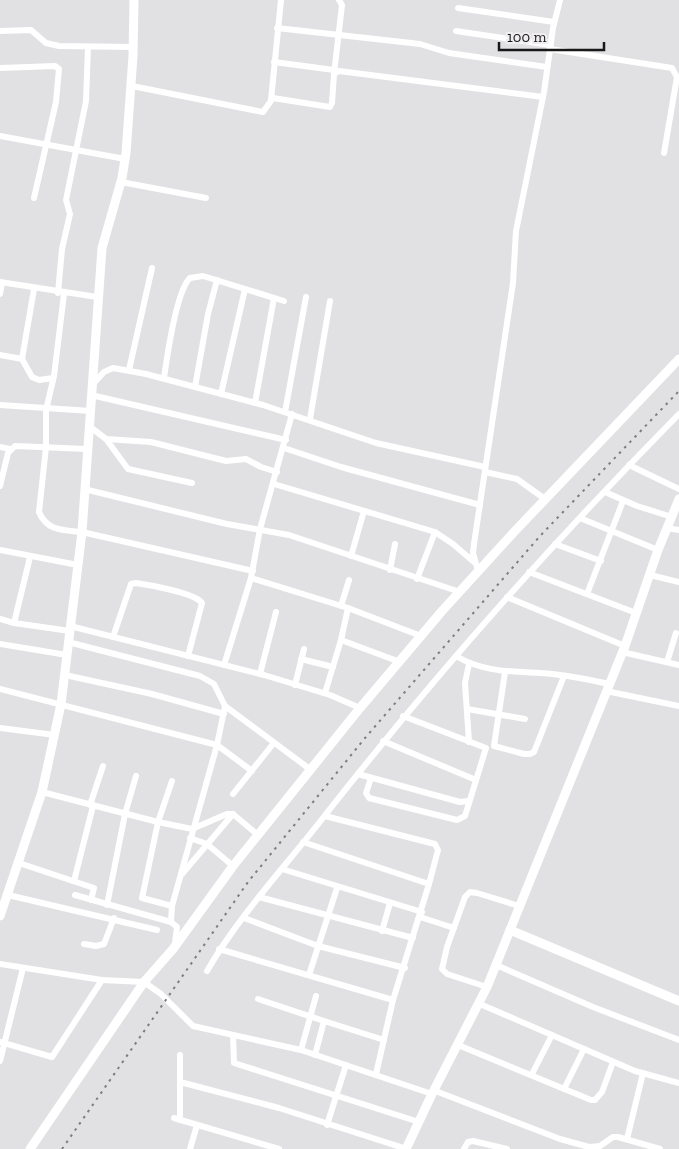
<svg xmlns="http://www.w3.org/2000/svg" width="679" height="1149" viewBox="0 0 679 1149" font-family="'Zilla Slab',serif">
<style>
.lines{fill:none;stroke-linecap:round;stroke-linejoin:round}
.street{stroke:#fff;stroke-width:6}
.secondary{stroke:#fff;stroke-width:9}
.rail{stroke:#7d7c7e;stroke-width:2;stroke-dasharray:2.5 5;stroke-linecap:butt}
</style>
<rect width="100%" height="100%" fill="#e1e0e3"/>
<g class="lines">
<g class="street">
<path d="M458,8L554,22"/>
<path d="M277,28L420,44L449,53L547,67"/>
<path d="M0,31L31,30L46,43L59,46L133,47"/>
<path d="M456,31L550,45"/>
<path d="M550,49L672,68L677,77L664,153"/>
<path d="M274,62L334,70"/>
<path d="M0,68L55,66L59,69L56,102L34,198"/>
<path d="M334,74L342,5L339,0"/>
<path d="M132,86L263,112L273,98L330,107L332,103L334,74L339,71L543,97"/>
<path d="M271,100L281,0"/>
<path d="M0,136L125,159"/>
<path d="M121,182L206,198"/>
<path d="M0,282L97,297"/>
<path d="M58,293L62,249L70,214L66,200L86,101L88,47"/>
<path d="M0,294L2,283"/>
<path d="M64,294L54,376L46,410V447L39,512C47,531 62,530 82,532L253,571"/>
<path d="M0,355L22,359L34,289"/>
<path d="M22,359L32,377L39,380L53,378"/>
<path d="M129,370L152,268"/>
<path d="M164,378C167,357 176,291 190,278L203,276L284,301"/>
<path d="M93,384L104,372L113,368L146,374L263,405L376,443L485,467"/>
<path d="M195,387L208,314L217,280"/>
<path d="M221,394L245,289"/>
<path d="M91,395L286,440"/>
<path d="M255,403L274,298"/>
<path d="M0,405L91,411"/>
<path d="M285,412L306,297"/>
<path d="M310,419L330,301"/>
<path d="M89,426L106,439L151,442L226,461L246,459L261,467L277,472"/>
<path d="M106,439L128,469L192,483"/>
<path d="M0,447L10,449"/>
<path d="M284,448L341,467L480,505"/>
<path d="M629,465L679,489"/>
<path d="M485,472L517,479L545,499"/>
<path d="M274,484L435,532L453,544L474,562"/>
<path d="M0,486L8,453L15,446L87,449"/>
<path d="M84,489L227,524L289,535L460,592"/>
<path d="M605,492L637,506L672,517"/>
<path d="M580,518L658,550"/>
<path d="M667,528L679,530"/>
<path d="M555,544L601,561"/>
<path d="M0,550L78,565"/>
<path d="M351,556L364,511"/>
<path d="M390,570L395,544"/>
<path d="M478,571L473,553L474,544L513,283L516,231L544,92L553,28L560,0"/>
<path d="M529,572L636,613"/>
<path d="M650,575L679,582"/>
<path d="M251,578L348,608L421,636"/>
<path d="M417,579L435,532"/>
<path d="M587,594L623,501"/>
<path d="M507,597L625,646"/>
<path d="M341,606L349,580"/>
<path d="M0,619L14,623L70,631"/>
<path d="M14,623L30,557"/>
<path d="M70,626L264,675L330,695L360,708"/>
<path d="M113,637L131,584L136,583C150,585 195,593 202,603L188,656"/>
<path d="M341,640L400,662"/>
<path d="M68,642L200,676L214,684L225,706L217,745L172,906L171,922L177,927L175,943"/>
<path d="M0,644L67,655"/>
<path d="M622,652L679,665"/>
<path d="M456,656C486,674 518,671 552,674C571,676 591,680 609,684"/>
<path d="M301,659L333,667"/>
<path d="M667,662L676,633"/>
<path d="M469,664L465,683L469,742"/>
<path d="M224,665L251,578L260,529L292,414"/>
<path d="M505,672L494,746L524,754H530L534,752L564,676"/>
<path d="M260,674L276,612"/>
<path d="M65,675L152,694L224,714"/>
<path d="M295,685L304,649"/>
<path d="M0,689L217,745L252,771"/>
<path d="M606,691L679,706"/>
<path d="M325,693L341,640L348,608"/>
<path d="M225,706L311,770"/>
<path d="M467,709L525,719"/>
<path d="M0,728L55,735"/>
<path d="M383,741L476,780"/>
<path d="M358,774L460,802L468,801"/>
<path d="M371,778L366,793L369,798L457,820L465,816L486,748L403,716"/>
<path d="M172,781L158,822L142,898L172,906"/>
<path d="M42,792L158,822L192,829L227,814H233L258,835"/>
<path d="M233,794L273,744"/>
<path d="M90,805L103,766"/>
<path d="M325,816L435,844L438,850L429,884"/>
<path d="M190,838L207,844L233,866"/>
<path d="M303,842L429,884L393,1000L376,1074"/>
<path d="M19,863L94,888L91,900"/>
<path d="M282,869L422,912"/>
<path d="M182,874L233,814"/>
<path d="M74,881L93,806"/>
<path d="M8,895L157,930"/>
<path d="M75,895L171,922"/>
<path d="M259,897L413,938"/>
<path d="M107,905L125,814L136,776"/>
<path d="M420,917L454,928"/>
<path d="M244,918L318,946L405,968"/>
<path d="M382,931L390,903"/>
<path d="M84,944L96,946L104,944L114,918"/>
<path d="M219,949L393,1000"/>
<path d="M0,964L102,980L144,982L161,994L193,1026L301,1050L432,1094"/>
<path d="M496,965L593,1007L679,1040"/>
<path d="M207,971C240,914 286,866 326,814C436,674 554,541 679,414"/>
<path d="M309,975L337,888"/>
<path d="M487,987L447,974L442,969L447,947L465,897L470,892L477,893L519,906"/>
<path d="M258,999L324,1021L315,1055"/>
<path d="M480,1004L635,1071L679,1083"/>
<path d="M324,1021L384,1040"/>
<path d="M233,1035L234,1063L419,1122"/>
<path d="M0,1042L52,1057L102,980"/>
<path d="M458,1045L591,1100H595L602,1092L613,1062"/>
<path d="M301,1050L316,996"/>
<path d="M0,1061L23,968"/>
<path d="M532,1074L552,1035"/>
<path d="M180,1082L279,1108L407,1149"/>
<path d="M564,1089L584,1049"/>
<path d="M433,1090L560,1139L589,1147L600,1146L613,1137H618L660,1149"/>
<path d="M174,1118L279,1149"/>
<path d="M180,1120V1055"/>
<path d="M327,1125L346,1065"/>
<path d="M627,1139L643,1073"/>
<path d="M190,1149L197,1125"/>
<path d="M464,1149L468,1142L473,1141L507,1149"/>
</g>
<g class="secondary">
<path d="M0,916L42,792L61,704L82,532L102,248L122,178L126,153L133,56L134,0"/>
<path d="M510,930L679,1001"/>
<path d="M30,1149L144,982L173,949L233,866L360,708L442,611L514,532L679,359"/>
<path d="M406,1149L432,1094L487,987L625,646L658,550L679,499"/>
</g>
<path class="rail" d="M62,1149L248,882L365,738L540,536L679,391"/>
</g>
<path d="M499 42v8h105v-8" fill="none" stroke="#191819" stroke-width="2.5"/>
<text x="507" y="42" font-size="15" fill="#191819" stroke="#efedf0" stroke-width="4" paint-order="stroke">100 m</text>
</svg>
